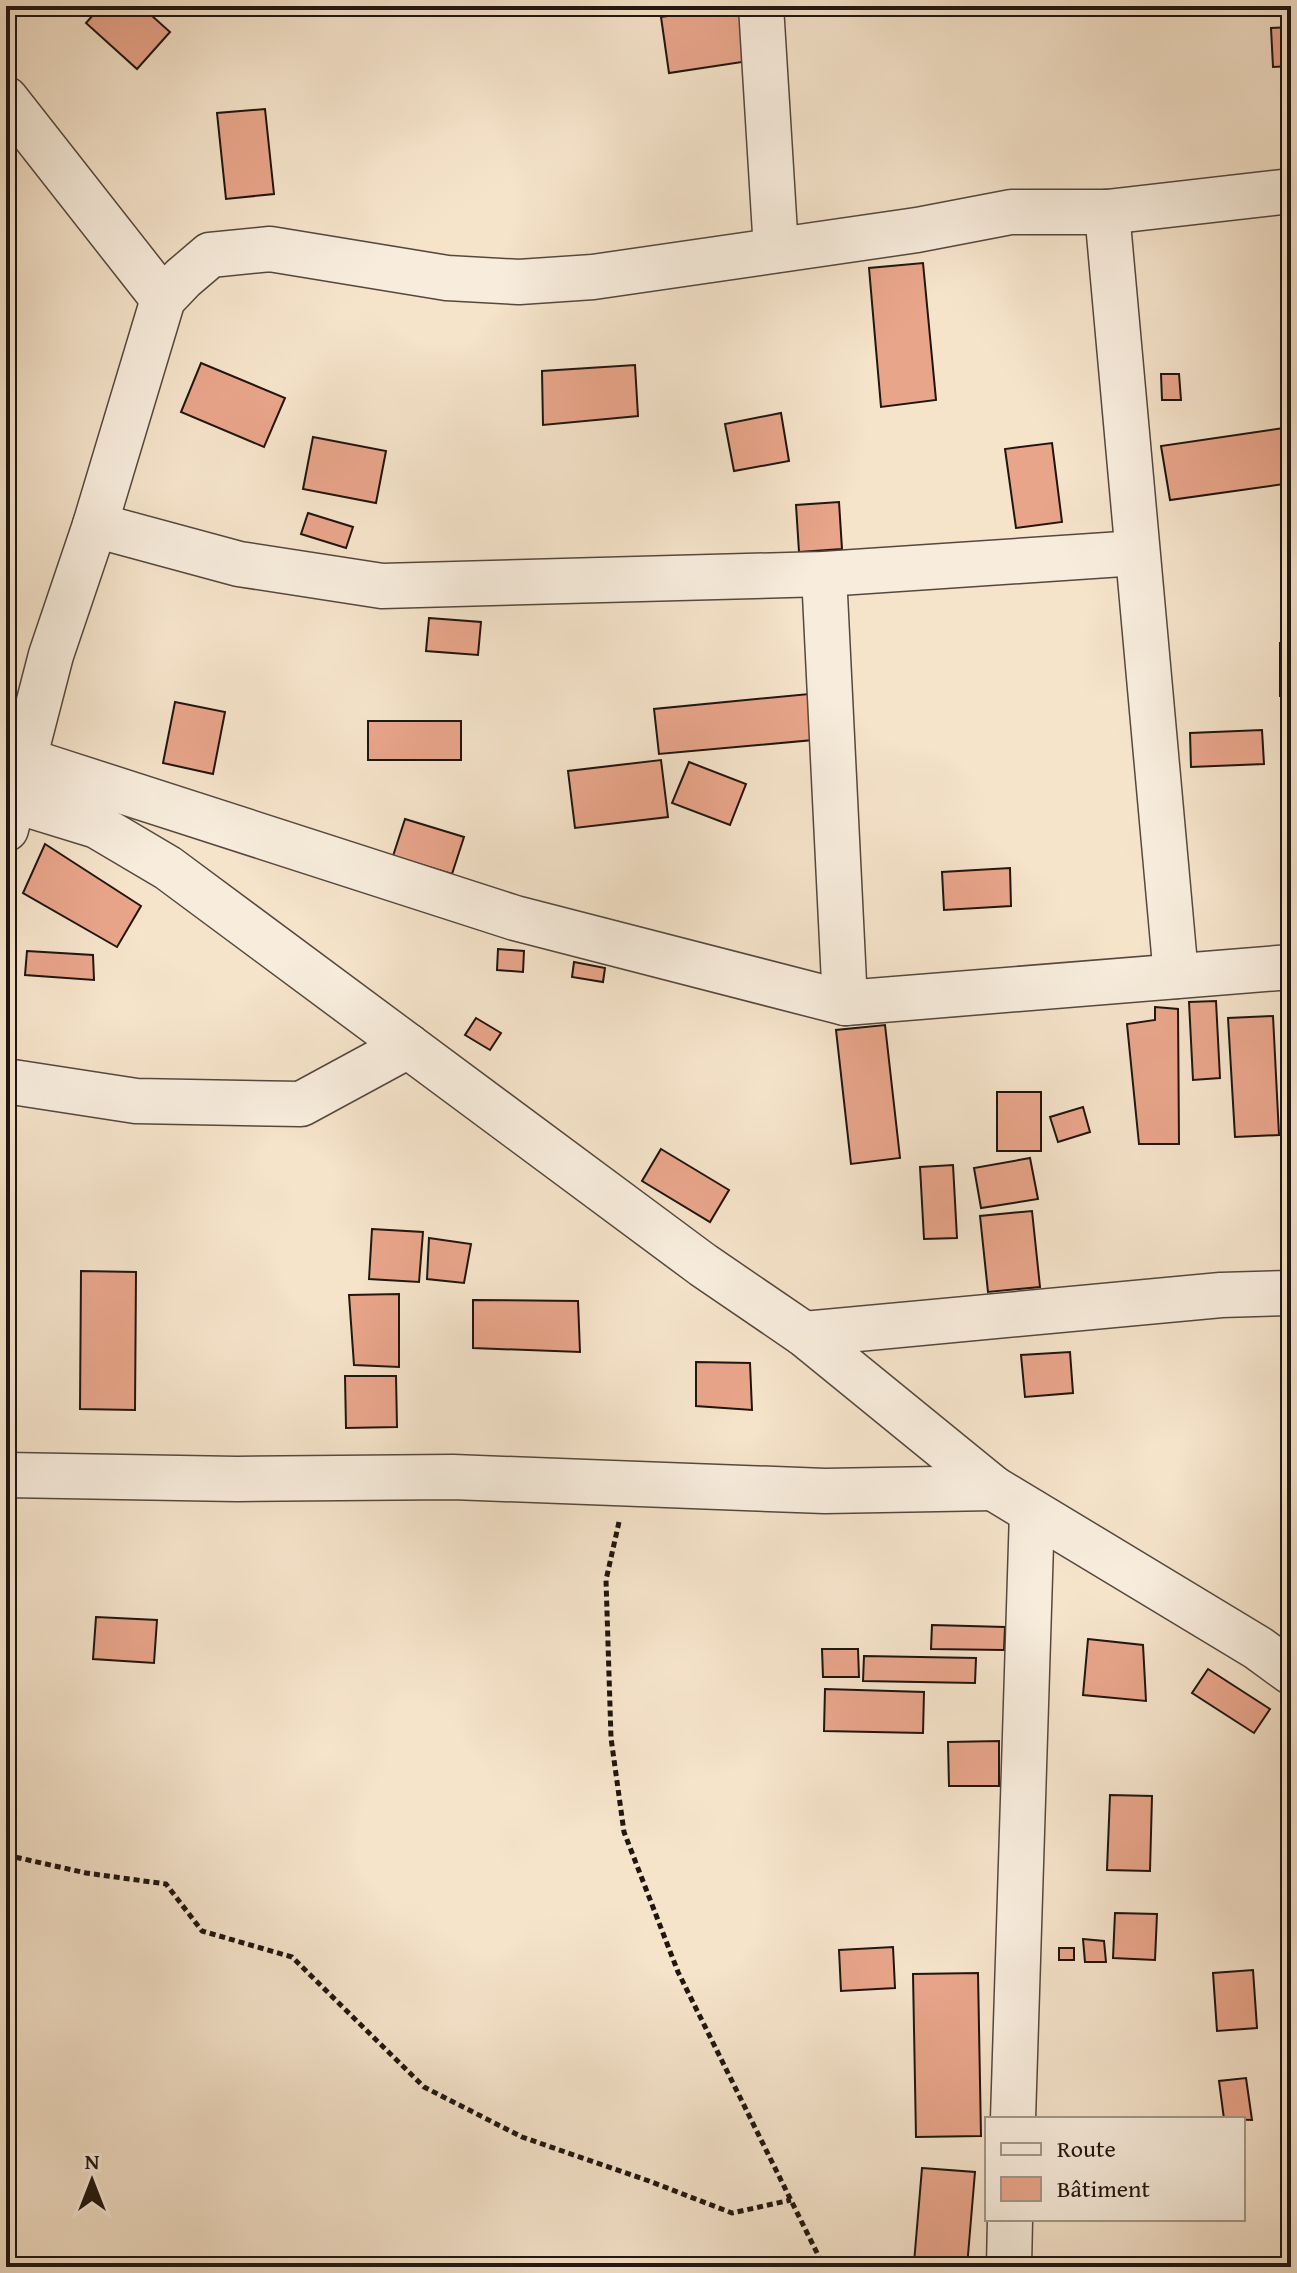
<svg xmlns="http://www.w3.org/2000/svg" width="1297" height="2273" viewBox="0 0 1297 2273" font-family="'Gentium Book Plus',serif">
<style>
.building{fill:#e9a58a;stroke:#201510;stroke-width:2}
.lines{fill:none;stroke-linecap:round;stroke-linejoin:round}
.minor-casing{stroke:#55483e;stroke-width:47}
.path{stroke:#201510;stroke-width:5;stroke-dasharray:6 4;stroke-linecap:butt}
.minor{stroke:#f8eddd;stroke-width:44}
</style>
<rect width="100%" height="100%" fill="#f5e3ca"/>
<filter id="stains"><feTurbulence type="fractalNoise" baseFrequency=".0025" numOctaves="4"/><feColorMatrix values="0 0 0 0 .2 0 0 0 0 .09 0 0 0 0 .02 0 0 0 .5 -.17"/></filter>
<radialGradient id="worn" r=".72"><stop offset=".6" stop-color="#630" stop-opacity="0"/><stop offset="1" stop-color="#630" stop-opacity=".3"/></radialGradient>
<g class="building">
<path d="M101,6H141L170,32L137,69L86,23Z"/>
<path d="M736,6H753L762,59L669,73L661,17Z"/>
<path d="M1291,27V66L1273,67L1271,28Z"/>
<path d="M265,109L274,194L226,199L217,113Z"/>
<path d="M923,263L936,400L881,407L869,268Z"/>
<path d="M201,363L285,398L264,447L181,412Z"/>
<path d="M635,365L638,416L543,425L542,371Z"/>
<path d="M1161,374H1179L1181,400H1162Z"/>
<path d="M781,413L789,461L734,471L725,424Z"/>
<path d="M1291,427V483L1170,500L1161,446Z"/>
<path d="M313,437L386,451L376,503L303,489Z"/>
<path d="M1052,443L1062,522L1016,528L1005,449Z"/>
<path d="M839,502L842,549L799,552L796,505Z"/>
<path d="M308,513L353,527L346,548L301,534Z"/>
<path d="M429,618L481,622L478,655L426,651Z"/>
<rect x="1280" y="643" width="11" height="53"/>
<path d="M809,694L813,740L659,754L654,709Z"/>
<path d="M175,702L225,712L213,774L163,763Z"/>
<rect x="368" y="721" width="93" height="39"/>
<path d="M1262,730L1264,764L1191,767L1190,733Z"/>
<path d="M661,760L668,817L575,828L568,771Z"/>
<path d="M689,762L746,784L730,825L672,803Z"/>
<path d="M405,819L464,837L452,874L393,856Z"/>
<path d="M45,844L141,906L117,947L23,893Z"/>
<path d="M1010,868L1011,906L944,910L942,872Z"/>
<path d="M498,949L524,951L523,972L497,970Z"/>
<path d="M27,951L93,955L94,980L25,975Z"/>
<path d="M574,962L605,968L603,982L572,977Z"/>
<path d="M1216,1001L1220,1078L1193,1080L1189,1002Z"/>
<path d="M1155,1007L1178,1009L1179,1144H1139L1127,1024L1155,1020Z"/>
<path d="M1273,1016L1279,1135L1235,1137L1228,1018Z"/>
<path d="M476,1018L501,1033L490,1050L465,1035Z"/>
<path d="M885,1025L900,1158L851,1164L836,1030Z"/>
<rect x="997" y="1092" width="44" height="59"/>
<path d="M1083,1107L1090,1132L1058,1142L1050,1117Z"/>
<path d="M661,1149L729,1190L710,1222L642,1181Z"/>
<path d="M1030,1158L1038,1199L981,1208L974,1168Z"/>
<path d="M953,1165L957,1238L924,1239L920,1167Z"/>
<path d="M1032,1211L1040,1287L988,1292L980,1216Z"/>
<path d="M372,1229L423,1232L419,1282L369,1279Z"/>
<path d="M429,1238L471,1244L464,1283L427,1279Z"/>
<path d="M81,1271L136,1272L135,1410L80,1409Z"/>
<path d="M399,1294V1367L354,1365L349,1295Z"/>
<path d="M473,1300L578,1301L580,1352L473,1348Z"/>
<path d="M1070,1352L1073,1393L1025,1397L1021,1355Z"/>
<path d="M696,1362L750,1363L752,1410L696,1406Z"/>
<path d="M345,1376H396L397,1427L346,1428Z"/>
<path d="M96,1617L157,1620L154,1663L93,1659Z"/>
<path d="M932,1625L1005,1627L1004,1650L931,1649Z"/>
<path d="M1088,1639L1143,1645L1146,1701L1083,1695Z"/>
<path d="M822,1649H858L859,1677H823Z"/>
<path d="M864,1656L976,1658L975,1683L863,1681Z"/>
<path d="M1208,1669L1270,1709L1254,1733L1192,1693Z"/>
<path d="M825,1689L924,1692L923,1733L824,1731Z"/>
<path d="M999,1741V1786H949L948,1742Z"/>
<path d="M6,1759H15L12,1804L6,1803Z"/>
<path d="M1110,1795L1152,1796L1150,1871L1107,1870Z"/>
<path d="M1115,1913L1157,1914L1155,1960L1113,1958Z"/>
<path d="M1083,1939L1104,1941L1106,1962H1085Z"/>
<path d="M893,1947L895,1988L841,1991L839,1950Z"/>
<rect x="1059" y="1948" width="15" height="12"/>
<path d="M1253,1970L1257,2028L1217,2031L1213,1973Z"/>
<path d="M978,1973L981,2136L916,2137L913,1974Z"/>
<path d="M1246,2078L1252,2120L1224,2119L1219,2081Z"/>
<path d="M922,2168L975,2172L967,2267L914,2263Z"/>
</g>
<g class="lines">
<g class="minor-casing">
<g id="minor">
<path d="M761,6L776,250"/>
<path d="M6,99L163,299"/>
<path d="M1107,212L1176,976"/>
<path d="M95,525L239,564L382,586L824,574L1137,553"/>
<path d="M824,574L845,1003"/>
<path d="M25,760L515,918L845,1003L1291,967"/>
<path d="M6,798L97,826L168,868L703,1265L804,1334L993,1488L1258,1648L1291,1672"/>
<path d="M6,829L51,655L95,525L163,299L183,278L210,255L270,249L447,278L519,282L593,277L917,230L1011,212H1107L1291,191"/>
<path d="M6,1081L136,1101L301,1104L408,1046"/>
<path d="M804,1334L1221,1295L1291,1293"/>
<path d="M6,1475L237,1479L453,1477L825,1491L993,1488"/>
<path d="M1013,2119L1032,1512"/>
<path d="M1009,2267L1010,2219"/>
</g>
</g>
<g class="path">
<path d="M619,1522L606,1580L611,1738L624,1832L678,1972L824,2267"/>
<path d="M6,1855L86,1873L166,1884L202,1931L292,1957L424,2087L522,2137L649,2181L732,2213L791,2200"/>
</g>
<use href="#minor" class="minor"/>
</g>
<rect width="1297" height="2273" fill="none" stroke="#f5e3ca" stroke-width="32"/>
<rect x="8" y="8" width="1281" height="2257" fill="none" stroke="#201510" stroke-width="4"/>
<rect x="16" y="16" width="1265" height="2241" fill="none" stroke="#201510" stroke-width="2"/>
<rect x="985" y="2117" width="260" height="104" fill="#f8eddd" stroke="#a2978b" stroke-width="2"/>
<rect x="1001" y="2143" width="40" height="12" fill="#f8eddd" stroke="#a2978b" stroke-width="2"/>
<text x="1057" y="2157" font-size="24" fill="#201510">Route</text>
<rect x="1001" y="2177" width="40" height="24" fill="#e9a58a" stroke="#a2978b" stroke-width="2"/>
<text x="1057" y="2197" font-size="24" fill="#201510">Bâtiment</text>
<g transform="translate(92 2181)" stroke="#f8eddd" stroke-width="6" paint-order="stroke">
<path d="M0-6L14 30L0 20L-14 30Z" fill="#201510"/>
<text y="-12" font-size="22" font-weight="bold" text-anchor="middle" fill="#201510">N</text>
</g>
<rect width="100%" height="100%" filter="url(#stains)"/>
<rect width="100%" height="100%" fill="url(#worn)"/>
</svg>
